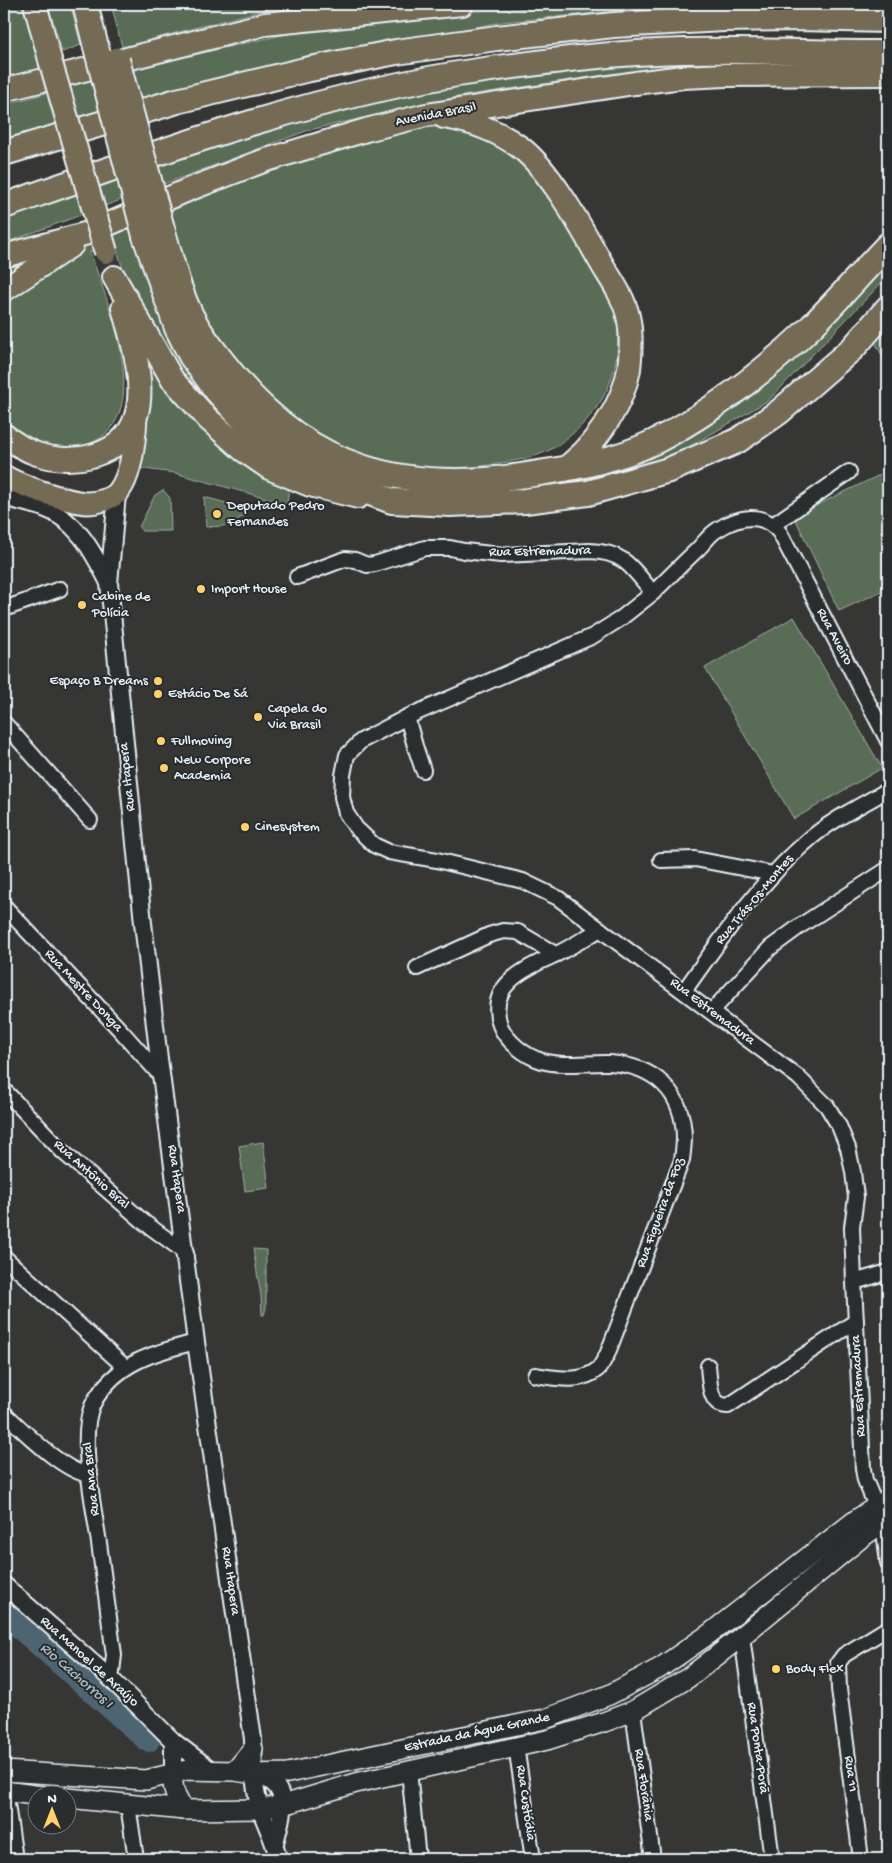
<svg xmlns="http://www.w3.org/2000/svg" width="892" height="1863" viewBox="0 0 892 1863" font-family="'Gochi Hand',sans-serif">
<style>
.green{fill:#586c56;stroke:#a0aea7}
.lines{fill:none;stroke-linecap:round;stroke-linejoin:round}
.river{stroke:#4d6572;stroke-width:24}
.minor-casing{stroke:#e8f1f8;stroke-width:18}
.tertiary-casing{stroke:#e8f1f8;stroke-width:20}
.secondary-casing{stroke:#e8f1f8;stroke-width:22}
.primary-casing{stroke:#e8f1f8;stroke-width:25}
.trunk-casing{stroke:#e8f1f8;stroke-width:26}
.motorway-casing{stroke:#e8f1f8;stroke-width:28}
.minor{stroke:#2a2d2e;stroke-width:14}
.tertiary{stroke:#2a2d2e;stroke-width:16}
.secondary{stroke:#2a2d2e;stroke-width:19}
.primary{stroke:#746b52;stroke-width:21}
.trunk{stroke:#746b52;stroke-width:22}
.motorway{stroke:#746b52;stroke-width:24}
.trunk-bridge-casing{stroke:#e8f1f8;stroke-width:26;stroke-linecap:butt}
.motorway-bridge-casing{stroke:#e8f1f8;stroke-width:28;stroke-linecap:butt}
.trunk-bridge{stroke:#746b52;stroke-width:22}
.motorway-bridge{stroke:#746b52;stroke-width:24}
.poi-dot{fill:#ffd166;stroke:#2a2d2e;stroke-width:2}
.labels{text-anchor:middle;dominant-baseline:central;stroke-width:4;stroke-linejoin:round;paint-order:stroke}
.street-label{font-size:14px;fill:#e8f1f8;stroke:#2a2d2e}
.poi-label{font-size:14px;fill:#e8f1f8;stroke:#2a2d2e;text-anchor:start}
.water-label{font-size:15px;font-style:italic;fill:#aab9c2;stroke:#2a2d2e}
</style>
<rect width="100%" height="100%" fill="#363635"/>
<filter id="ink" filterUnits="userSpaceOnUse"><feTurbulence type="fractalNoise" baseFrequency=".02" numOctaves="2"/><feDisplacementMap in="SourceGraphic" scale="10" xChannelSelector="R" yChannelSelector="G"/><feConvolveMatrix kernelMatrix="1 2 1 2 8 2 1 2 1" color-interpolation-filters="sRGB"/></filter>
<g filter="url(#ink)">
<g class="green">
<path d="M4,4H23L41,68L4,80Z"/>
<path d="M48,4H70L81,45L62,52Z"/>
<path d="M111,4H279L267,9L122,47Z"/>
<path d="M611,4H690L502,22L308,59L4,145V105L139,67L300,31L438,13Z"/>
<path d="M694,55L773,60L679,66L610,74L462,96L309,130L16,239L4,242V214L202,145L458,77Z"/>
<path d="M433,127C441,128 450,127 457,128C465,129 473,133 480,136C524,154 541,182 565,222C583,252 611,287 617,322C620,345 616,372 606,392C594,415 577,432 555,447C539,457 519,460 501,463C432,476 353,468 296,424C257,393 207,333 188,286C180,266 177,243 171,222L153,228C166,269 178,310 201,346C259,437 353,487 460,489C486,489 514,482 540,477C571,472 602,466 632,456C639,454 647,452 654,449C665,443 676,435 686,428C727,403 769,374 803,340C832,311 860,280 888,250V276L769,400L672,457L527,492L460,495H423L385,489L344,475L317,462L286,445L259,424L230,394L196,349L168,295L149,228L135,235C149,285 163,339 195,383C222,419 259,445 295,472C276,461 256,451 239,438C193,405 156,346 133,295C125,278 120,259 114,241L90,252C108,304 165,435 72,448C43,452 25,447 4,425V295C30,265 69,251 104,235C207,185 319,137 433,127Z"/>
<path d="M43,252L4,282V261Z"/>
<path d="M888,316V366L871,335Z"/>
<path d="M143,356L289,488L287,504L175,473L137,468Z"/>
<path d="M888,471V588L839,611L794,516Z"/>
<path d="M163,490L170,498L171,531H142L139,527L155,495Z"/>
<path d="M204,497L245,508V516L223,526L206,527Z"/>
<path d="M794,617L882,768L794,819L705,668Z"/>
<path d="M263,1142L269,1188L245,1191L239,1146Z"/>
<path d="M253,1249L266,1250V1308L264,1315H262L261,1296Z"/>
</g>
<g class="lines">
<path class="river" d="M4,1613L148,1740"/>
<g class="minor-casing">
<g id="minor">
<path d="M773,525L849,472"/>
<path d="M297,577L345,559L355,560L367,565L375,564L425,548H450L464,551L501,555L590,551C625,552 632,568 653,593L620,619L593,636L407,717L361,741L347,755L343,775L342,797L346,813L356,828L374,845L389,852L437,860L523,881L558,898L798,1077L827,1106L839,1126L848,1148L853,1172L856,1197L852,1227L854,1282L863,1469L865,1480L883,1523L888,1563"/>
<path d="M653,593C668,578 683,563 698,549C704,543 710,534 717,530C739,516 763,511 780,533L888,741"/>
<path d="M4,609L60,589"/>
<path d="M407,717L415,746L423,770"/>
<path d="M4,723L90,820"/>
<path d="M661,860L695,859L773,874"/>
<path d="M4,906L122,1032L162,1077"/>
<path d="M417,968L489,935L503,931L518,932L555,954"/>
<path d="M684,991C721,939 757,885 805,843C829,821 860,806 888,790"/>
<path d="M712,1011L770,948L800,926L888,869"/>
<path d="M4,1090L63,1152L145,1223L186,1253"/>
<path d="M4,1257L125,1367"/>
<path d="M854,1282L888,1272"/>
<path d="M708,1366C710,1381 708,1406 728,1406L856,1321"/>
<path d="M535,1375C555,1378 581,1384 598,1369C602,1365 604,1359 607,1355L682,1160C683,1152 684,1145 684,1137C683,1091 654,1066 610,1063C588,1062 563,1067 542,1061C525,1056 506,1041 500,1025C486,984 527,968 557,954C572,946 586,938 600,929"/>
<path d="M4,1413C24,1431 63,1472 90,1475"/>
<path d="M742,1636L772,1859"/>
<path d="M110,1678L112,1672L114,1655C109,1618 104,1580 99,1543C94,1508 78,1435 93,1404C114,1363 155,1352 196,1342"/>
<path d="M633,1711L653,1859"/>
<path d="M516,1746L533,1859"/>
<path d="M409,1771L418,1859"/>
<path d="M4,1783L15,1859"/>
<path d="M128,1805L136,1859"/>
<path d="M861,1859L839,1689L838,1663L844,1655L888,1628"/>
</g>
</g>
<g class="tertiary-casing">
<g id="tertiary">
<path d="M117,494L109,583L143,923L158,1051L196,1342L253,1739C254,1762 253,1787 260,1808C266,1826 275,1841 278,1859"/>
<path d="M4,497C16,501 29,503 41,507C77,519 93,552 109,583"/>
<path d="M4,1585L110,1678L173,1741L211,1770"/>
<path d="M173,1773V1741"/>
<path d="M254,1774C261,1777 270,1780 275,1785C289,1800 279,1826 275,1843"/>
</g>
</g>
<g class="secondary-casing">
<g id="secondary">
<path d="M4,1771L146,1780L187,1770L235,1771L254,1774L288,1773L545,1719L609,1695L660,1668L709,1634L857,1519L888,1499"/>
<path d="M235,1771L253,1749"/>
<path d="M173,1773C172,1789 175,1797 184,1810"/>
<path d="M4,1791L42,1796"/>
<path d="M68,1798L184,1810L261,1809L283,1805L356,1783L547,1740L604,1722L633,1711L688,1678L742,1636L861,1538L888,1519"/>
</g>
</g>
<g class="primary-casing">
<path id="primary" d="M4,476C21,486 68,502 87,503C97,503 113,499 119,491C132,474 135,438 136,417"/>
</g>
<g class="trunk-casing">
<g id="trunk">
<path d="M35,4L50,60"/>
<path d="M4,90L265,24L462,4"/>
<path d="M444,117C473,122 497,130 521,148C552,172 583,231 603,266C612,281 624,298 628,316C632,333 631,352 629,369C624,397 607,425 589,446C582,455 572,462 564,470"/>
<path d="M4,256L88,233L190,189L263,161L366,130L426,115L635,83L683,77L726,75L888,74"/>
<path d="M114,277L172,379L208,419L243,450L269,468L310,485L358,497"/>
<path d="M4,290L72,245"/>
<path d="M4,435C14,443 25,450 37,454C72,466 124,457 136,416C146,384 132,339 123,308"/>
</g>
</g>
<g class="motorway-casing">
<g id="motorway">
<path d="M85,4L96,47"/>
<path d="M4,153L177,101L305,70L396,52L497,38L614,25L724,19L797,18L888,20"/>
<path d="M4,206C161,151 319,93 484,70C550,61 617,52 684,51C752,50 820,53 888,53"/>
<path d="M161,225C171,258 178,293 195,323C206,342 220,359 234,376C310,469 404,493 520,476C567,469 613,462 656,441C712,412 765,371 811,327C837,301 862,272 888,245"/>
<path d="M145,236L177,328L191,356L217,391L253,430L285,455L313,472L392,501L450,504L525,501L588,493L669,470L737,441L779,412L853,348L888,308"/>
</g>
</g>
<use href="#minor" class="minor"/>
<use href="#tertiary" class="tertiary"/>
<use href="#secondary" class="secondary"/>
<use href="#primary" class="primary"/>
<use href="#trunk" class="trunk"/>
<use href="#motorway" class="motorway"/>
<g class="trunk-bridge-casing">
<path id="trunk-bridge" d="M50,60L106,252"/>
</g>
<g class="motorway-bridge-casing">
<g id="motorway-bridge">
<path d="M96,47L145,236"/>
<path d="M117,60L161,225"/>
</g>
</g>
<use href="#trunk-bridge" class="trunk-bridge"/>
<use href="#motorway-bridge" class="motorway-bridge"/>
</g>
</g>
<g class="poi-dot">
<circle cx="217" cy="514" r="5"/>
<circle cx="201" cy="589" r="5"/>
<circle cx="82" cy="605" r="5"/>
<circle cx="158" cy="681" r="5"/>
<circle cx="158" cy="694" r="5"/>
<circle cx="258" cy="717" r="5"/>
<circle cx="161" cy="741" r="5"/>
<circle cx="164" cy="768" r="5"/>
<circle cx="245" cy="827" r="5"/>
<circle cx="776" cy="1669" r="5"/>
</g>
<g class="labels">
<g class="street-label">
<text transform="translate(436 115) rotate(-11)">Avenida Brasil</text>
<text transform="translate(540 552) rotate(-1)">Rua Estremadura</text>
<text transform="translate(834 637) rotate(62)">Rua Aveiro</text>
<text transform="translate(128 777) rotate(-96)">Rua Itapera</text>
<text transform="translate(755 900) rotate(-50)">Rua Trás-Os-Montes</text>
<text transform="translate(83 991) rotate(47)">Rua Mestre Donga</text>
<text transform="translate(712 1012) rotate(37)">Rua Estremadura</text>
<text transform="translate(91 1175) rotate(42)">Rua Antônio Bral</text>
<text transform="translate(176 1179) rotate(82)">Rua Itapera</text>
<text transform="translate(661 1213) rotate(-70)">Rua Figueira da Foz</text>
<text transform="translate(859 1386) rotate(-93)">Rua Estremadura</text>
<text transform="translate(92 1479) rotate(-96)">Rua Ana Bral</text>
<text transform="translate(230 1581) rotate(82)">Rua Itapera</text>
<text transform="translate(89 1662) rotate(42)">Rua Manoel de Araújo</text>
<text transform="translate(477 1733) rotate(-12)">Estrada da Água Grande</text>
<text transform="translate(757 1748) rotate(82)">Rua Ponta-Porã</text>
<text transform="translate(850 1774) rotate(83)">Rua 11</text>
<text transform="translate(643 1785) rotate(82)">Rua Florânia</text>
<text transform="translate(525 1803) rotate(82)">Rua Custódia</text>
</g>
<g class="poi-label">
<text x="227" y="506">Deputado Pedro<tspan x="227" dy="16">Fernandes</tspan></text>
<text x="211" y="589">Import House</text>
<text x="92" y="597">Cabine de<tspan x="92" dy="16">Polícia</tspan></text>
<text x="148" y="681" text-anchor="end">Espaço B Dreams</text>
<text x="168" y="694">Estácio De Sá</text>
<text x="268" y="709">Capela do<tspan x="268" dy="16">Via Brasil</tspan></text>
<text x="171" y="741">Fullmoving</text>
<text x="174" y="760">New Corpore<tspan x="174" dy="16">Academia</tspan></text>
<text x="255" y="827">Cinesystem</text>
<text x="786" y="1669">Body Flex</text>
</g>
<g class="water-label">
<text transform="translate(76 1676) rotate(41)">Rio Cachorros I</text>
</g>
</g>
<rect width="892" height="1863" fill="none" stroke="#2a2d2e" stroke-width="20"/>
<rect x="10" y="10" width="872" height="1843" fill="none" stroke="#e8f1f8" stroke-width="2" filter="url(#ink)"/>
<g transform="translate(52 1810)"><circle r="24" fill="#2a2d2e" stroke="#767b7f"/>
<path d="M0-4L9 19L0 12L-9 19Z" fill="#ffd166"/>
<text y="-8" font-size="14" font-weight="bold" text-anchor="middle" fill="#e8f1f8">N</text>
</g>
</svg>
